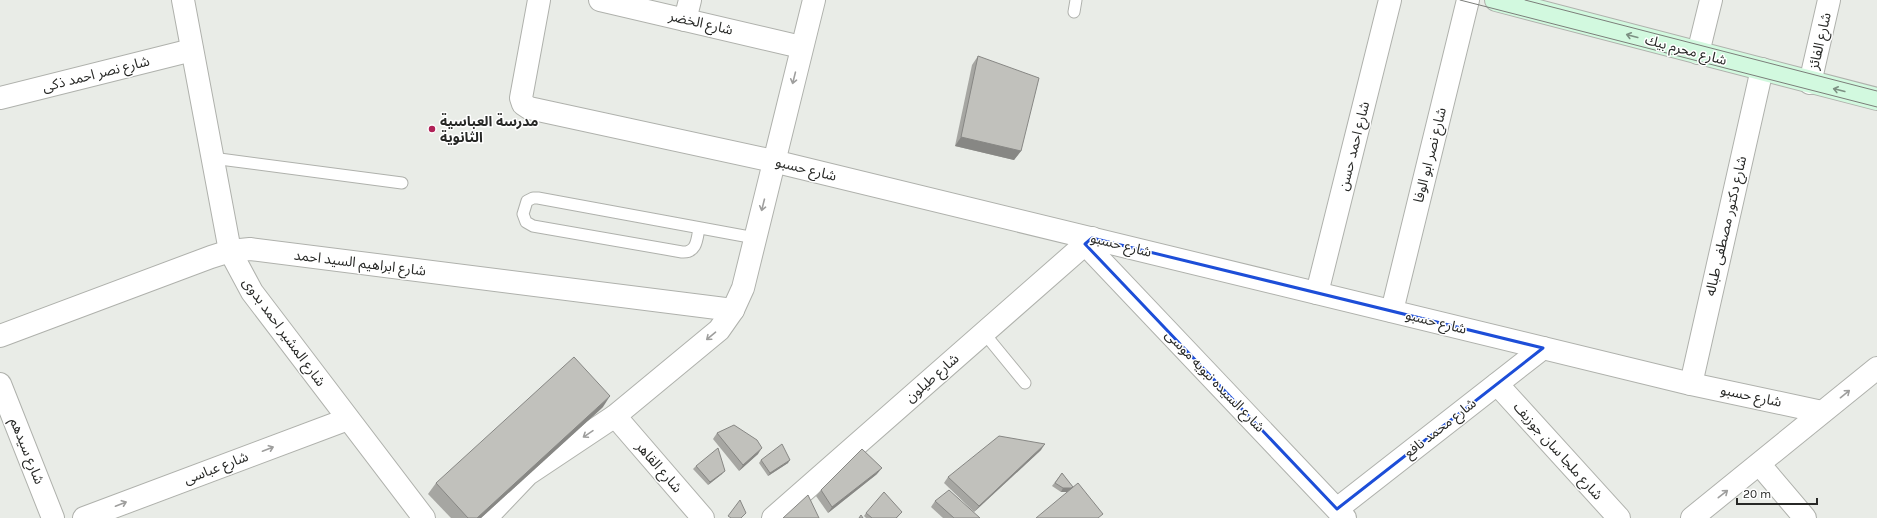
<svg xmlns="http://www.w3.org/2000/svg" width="1877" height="518" viewBox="0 0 1877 518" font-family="Karla,'Noto Sans Arabic',sans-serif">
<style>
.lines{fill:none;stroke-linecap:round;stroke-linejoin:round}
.service-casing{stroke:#afb1ac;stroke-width:13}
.minor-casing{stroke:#afb1ac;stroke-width:24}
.tertiary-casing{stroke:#afb1ac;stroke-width:24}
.secondary-casing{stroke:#afb1ac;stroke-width:24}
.service{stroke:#fff;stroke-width:11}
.minor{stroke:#fff;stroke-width:22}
.tertiary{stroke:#fff;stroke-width:22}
.secondary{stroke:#d2f9df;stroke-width:22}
.tram{stroke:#7c7e7a;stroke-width:1}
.wall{fill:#a6a6a2}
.shaded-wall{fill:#878784}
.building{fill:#c1c1bc;stroke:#878784}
.oneway{stroke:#7c9082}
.oneway2{stroke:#9e9e9d}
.marked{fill:none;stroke:#1d4ed8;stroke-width:3;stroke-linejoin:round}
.poi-dot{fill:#b02157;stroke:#fff;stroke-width:1.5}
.labels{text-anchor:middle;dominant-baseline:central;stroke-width:3;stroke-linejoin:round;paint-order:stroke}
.street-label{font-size:14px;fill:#272826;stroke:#fff}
.poi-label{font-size:14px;font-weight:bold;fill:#272826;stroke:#fff;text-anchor:start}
</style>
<rect width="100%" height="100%" fill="#e9ece7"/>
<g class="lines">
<g class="service-casing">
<g id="service">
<path d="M1074,12L1076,0"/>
<path d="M212,158L402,183"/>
<path d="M699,228C697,239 697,253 682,252L533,226L526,222L523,214L527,201L533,198H538L755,238"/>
<path d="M984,333L1025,383"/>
</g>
</g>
<g class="minor-casing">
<g id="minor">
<path d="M183,0L230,251L252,292L424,518"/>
<path d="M539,0L521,98L523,104L529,108L773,161L1691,384L1822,412"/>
<path d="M600,0L801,47"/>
<path d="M685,20L690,0"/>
<path d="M1698,53L1711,0"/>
<path d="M1810,83L1829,0"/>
<path d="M0,98L192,50"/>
<path d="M1085,244L1345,518"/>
<path d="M1317,293L1390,0"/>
<path d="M1392,311L1468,0"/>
<path d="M0,336L211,257L230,251L250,249L733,310"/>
<path d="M0,384L53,518"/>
<path d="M1497,384L1619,518"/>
<path d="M1691,384L1762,69"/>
<path d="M615,416L703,518"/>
<path d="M1760,465L1805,518"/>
<path d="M1337,509L1543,348"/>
<path d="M84,518L348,419"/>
<path d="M486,518L528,474L615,416L719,330L733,310L743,288L814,0"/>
<path d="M773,518L1092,238"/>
</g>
</g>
<g class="tertiary-casing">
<path id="tertiary" d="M1692,518L1877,368"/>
</g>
<g class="secondary-casing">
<path id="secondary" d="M1496,0L1877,99"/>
</g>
<use href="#service" class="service"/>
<use href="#minor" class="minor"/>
<use href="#tertiary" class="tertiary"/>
<use href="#secondary" class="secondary"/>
<g class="tram">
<path d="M1460,0L1877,107"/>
<path d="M1525,0L1877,91"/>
</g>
</g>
<g class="wall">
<path d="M978,56L1021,151L1014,160L955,146L972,65Z"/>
<path d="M603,407L481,518H451L428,494L436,483Z"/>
<path d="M717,433L758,454L739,471L713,439Z"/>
<path d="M1041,450L974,512L944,483L948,477Z"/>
<path d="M761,460L788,463L768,476L759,463Z"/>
<path d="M696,466L722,474L708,485L693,469Z"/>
<path d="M1062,473L1073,487L1067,492H1061L1052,486Z"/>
<path d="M877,474L828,513L816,496L821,490Z"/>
<path d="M935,501L980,518H943L931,507Z"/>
<path d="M902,512L897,518H866L864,516L866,513Z"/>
</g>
<g class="shaded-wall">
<path d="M961,137L1021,151L1014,160L955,146Z"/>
<path d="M610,396L603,407L481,518H477Z"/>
<path d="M1045,444L1041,450L974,512L979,506Z"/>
<path d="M762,448L758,454L739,471L743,465Z"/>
<path d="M790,460L788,463L768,476L770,473Z"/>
<path d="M882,468L877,474L828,513L832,507Z"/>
<path d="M725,471L722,474L708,485L710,482Z"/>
<path d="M1063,488H1074L1072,492H1061Z"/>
</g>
<g class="building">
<path d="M978,56L1039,78L1021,151L961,137Z"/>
<path d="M574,357L610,396L477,518H468L436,483Z"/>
<path d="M734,425L757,440L762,448L743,465L717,433Z"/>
<path d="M999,436L1045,444L979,506L948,477Z"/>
<path d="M782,444L790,460L770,473L761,460Z"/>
<path d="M718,448L725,471L710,482L696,466Z"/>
<path d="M862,449L882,468L832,507L821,490Z"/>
<path d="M1062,473L1073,487L1071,488H1063L1055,483Z"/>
<path d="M1078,483L1103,514L1098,518H1036Z"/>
<path d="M949,490L980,518H954L935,501Z"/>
<path d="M884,492L902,512L896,518H872L866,513Z"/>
<path d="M808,495L819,518H783Z"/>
<path d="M740,500L746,513L741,518H731L728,516Z"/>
<path d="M861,515L863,518H859Z"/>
</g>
<defs><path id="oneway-shaft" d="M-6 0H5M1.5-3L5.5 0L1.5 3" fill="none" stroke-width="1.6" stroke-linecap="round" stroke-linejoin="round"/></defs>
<g class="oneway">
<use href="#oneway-shaft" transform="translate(1632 36) rotate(-165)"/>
<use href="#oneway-shaft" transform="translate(1839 90) rotate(-166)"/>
</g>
<g class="oneway2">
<use href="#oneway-shaft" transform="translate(794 78) rotate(104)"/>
<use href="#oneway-shaft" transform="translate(763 205) rotate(104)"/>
<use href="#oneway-shaft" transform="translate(711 336) rotate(140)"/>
<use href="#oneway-shaft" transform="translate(1845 394) rotate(-39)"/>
<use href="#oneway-shaft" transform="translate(588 434) rotate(146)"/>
<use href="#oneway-shaft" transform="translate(268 449) rotate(-21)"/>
<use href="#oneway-shaft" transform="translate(1723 494) rotate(-38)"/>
<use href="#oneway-shaft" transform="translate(121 504) rotate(-21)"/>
</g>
<path class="marked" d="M1092,238L1543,348L1337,509L1085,244Z"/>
<circle class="poi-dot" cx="432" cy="129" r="4"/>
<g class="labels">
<g class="street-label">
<text transform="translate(701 23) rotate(13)">شارع الخضر</text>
<text transform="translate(1820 41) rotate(-77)">شارع الفائز</text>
<text transform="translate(1686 50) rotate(15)">شارع محرم بيك</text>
<text transform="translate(96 74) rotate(-14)">شارع نصر احمد ذكى</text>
<text transform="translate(1354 146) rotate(-76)">شارع احمد حسن</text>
<text transform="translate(1430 155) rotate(-76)">شارع نصر ابو الوفا</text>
<text transform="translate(806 169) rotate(14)">شارع حسبو</text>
<text transform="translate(1726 226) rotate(-77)">شارع دكتور مصطفى طباله</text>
<text transform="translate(1121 245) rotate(14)">شارع حسبو</text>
<text transform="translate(360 263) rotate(7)">شارع ابراهيم السيد احمد</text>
<text transform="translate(1436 322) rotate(14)">شارع حسبو</text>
<text transform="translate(284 332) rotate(54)">شارع المشير احمد بدوى</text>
<text transform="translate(932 378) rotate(-41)">شارع طيلون</text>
<text transform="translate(1215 381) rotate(46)">شارع السيده نبويه موسى</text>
<text transform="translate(1751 396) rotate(12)">شارع حسبو</text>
<text transform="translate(1440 428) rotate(-38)">شارع محمد نافع</text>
<text transform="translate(27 451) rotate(68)">شارع سيدهم</text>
<text transform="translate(1558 451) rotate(48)">شارع ملجا سان جوزيف</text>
<text transform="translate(659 467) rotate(49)">شارع القاهر</text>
<text transform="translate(216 468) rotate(-21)">شارع عباسى</text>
</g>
<g class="poi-label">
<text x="440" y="121">مدرسة العباسية<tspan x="440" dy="16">الثانوية</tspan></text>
</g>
</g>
<path d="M1737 498v6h80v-6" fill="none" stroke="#272826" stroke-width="2"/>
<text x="1743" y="498" font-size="12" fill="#272826" stroke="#ffffff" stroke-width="3" paint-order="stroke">20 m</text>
</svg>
